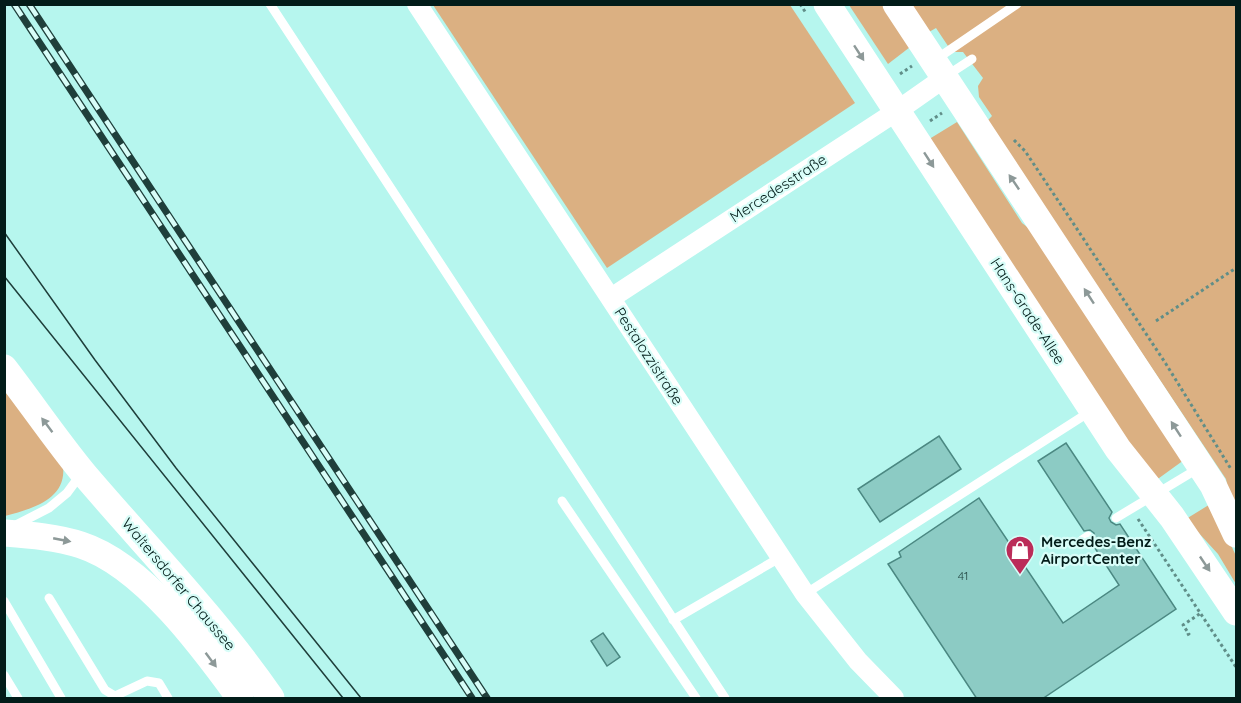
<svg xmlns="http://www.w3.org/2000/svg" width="1241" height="703" viewBox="0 0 1241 703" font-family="Quicksand,sans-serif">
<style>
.green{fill:#dbb082}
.building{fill:#8ccbc4;stroke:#4b8882;stroke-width:1.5}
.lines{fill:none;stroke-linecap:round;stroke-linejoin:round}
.path{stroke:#608e88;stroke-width:3;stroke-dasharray:3 3;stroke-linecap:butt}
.lane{stroke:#fff;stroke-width:9}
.street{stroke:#fff;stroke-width:20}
.secondary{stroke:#fff;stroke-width:27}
.tram{stroke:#1f3f3b;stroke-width:1.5}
.rail-casing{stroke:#1f3f3b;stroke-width:7}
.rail{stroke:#d8fdf8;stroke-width:4.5;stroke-dasharray:14;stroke-linecap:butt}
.oneway{fill:#8d9998}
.labels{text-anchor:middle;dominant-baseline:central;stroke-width:4.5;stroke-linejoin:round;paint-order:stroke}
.number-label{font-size:12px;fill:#244844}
.street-label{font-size:15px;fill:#021c19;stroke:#d8fdf8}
.poi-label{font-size:15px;font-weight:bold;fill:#021c19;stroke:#d8fdf8;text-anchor:start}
</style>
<rect width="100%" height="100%" fill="#b6f6ee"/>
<g class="green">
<path d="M433,5H790L855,103L607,268Z"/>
<path d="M849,5H888L914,44L888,64Z"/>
<path d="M911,5H1236V509L1228,491L1226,479L987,121L992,116L979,97L978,86L983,78L963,52H952L936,28L929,32Z"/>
<path d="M957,122L1022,223L1040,237L1184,460L1155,481L926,141Z"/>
<path d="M4,390L63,466C67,500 31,509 5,516Z"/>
<path d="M1212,503L1236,556V584L1218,554L1186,519Z"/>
</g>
<g class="building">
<path d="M939,436L961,469L880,522L858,489Z"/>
<path d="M1066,443L1112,512L1109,518L1111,522L1116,525L1120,524L1176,609L1042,699H977L888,564L901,557L899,552L979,498L1063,623L1119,585L1091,542L1094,538V533L1090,530L1084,531L1038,461Z"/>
<path d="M603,633L620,657L607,666L591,641Z"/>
</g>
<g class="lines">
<g class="path">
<path d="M800,4L806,13"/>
<path d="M900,74L912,66"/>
<path d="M930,121L942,113"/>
<path d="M1014,140L1025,151L1075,226L1166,364L1231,469"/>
<path d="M1156,321L1236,268"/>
<path d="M1138,519L1236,667"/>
<path d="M1187,635L1189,634L1183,625L1201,613"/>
</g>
<g class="lane">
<path d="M270,4L725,698"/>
<path d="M935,60L1017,4"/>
<path d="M946,76L972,59"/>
<path d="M562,501L696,698"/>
<path d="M1116,518L1199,468"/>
<path d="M12,527L49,508L67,493L81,474"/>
<path d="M1082,540L1088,536"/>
<path d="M805,594L1091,411"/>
<path d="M49,598L105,690L115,696"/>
<path d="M4,601L61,698"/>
<path d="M673,620L781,557"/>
<path d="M4,675L18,698"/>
<path d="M116,698L115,696L147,681L159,683L168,698"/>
</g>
<g class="street">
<path d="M417,4L805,594L858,661L894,698"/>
<path d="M611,298L897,111L944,78"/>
</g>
<g class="secondary">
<path d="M827,4L1118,449L1172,517L1236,612"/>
<path d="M896,4L1213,485L1236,534"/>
<path d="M4,368C31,403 56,440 84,474C147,548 216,618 271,698"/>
<path d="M4,533C30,535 57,537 81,545C143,565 203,647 240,698"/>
</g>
<g class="tram">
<path d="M4,232L95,360L176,468L361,698"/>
<path d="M4,276L343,698"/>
</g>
<g class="rail-casing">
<g id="rail">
<path d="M14,4L472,698"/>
<path d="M29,4L487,698"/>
</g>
</g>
<use href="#rail" class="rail"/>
</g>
<defs><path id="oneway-solid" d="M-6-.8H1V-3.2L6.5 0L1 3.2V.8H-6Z" transform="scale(1.5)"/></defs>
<g class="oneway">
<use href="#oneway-solid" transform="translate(859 53) rotate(57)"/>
<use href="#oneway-solid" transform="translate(929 160) rotate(57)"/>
<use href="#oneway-solid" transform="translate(1014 182) rotate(-124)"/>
<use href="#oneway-solid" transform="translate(1089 296) rotate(-123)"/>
<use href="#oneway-solid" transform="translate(47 425) rotate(-127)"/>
<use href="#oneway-solid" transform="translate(1176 429) rotate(-123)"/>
<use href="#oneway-solid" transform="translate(62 540) rotate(11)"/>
<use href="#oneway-solid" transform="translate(1205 564) rotate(56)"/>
<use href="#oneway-solid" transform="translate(211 660) rotate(53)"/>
</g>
<defs>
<g id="shop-pin" transform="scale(1.5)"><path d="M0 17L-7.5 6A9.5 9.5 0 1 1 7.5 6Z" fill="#bb2c59" stroke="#d8fdf8"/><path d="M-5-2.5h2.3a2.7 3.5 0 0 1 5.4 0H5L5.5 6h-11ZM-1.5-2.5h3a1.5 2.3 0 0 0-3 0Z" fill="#fff"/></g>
</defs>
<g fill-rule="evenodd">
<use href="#shop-pin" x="1020" y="550"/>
</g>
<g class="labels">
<g class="number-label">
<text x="963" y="575">41</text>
</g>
<g class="street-label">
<text transform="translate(778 188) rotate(-33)">Mercedesstraße</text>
<text transform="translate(1028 311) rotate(57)">Hans-Grade-Allee</text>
<text transform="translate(649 356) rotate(57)">Pestalozzistraße</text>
<text transform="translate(179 584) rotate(50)">Waltersdorfer Chaussee</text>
</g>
<g class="poi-label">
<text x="1041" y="541">Mercedes-Benz<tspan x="1041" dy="17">AirportCenter</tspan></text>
</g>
</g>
<rect width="1241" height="703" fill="none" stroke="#021c19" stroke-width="12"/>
</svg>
